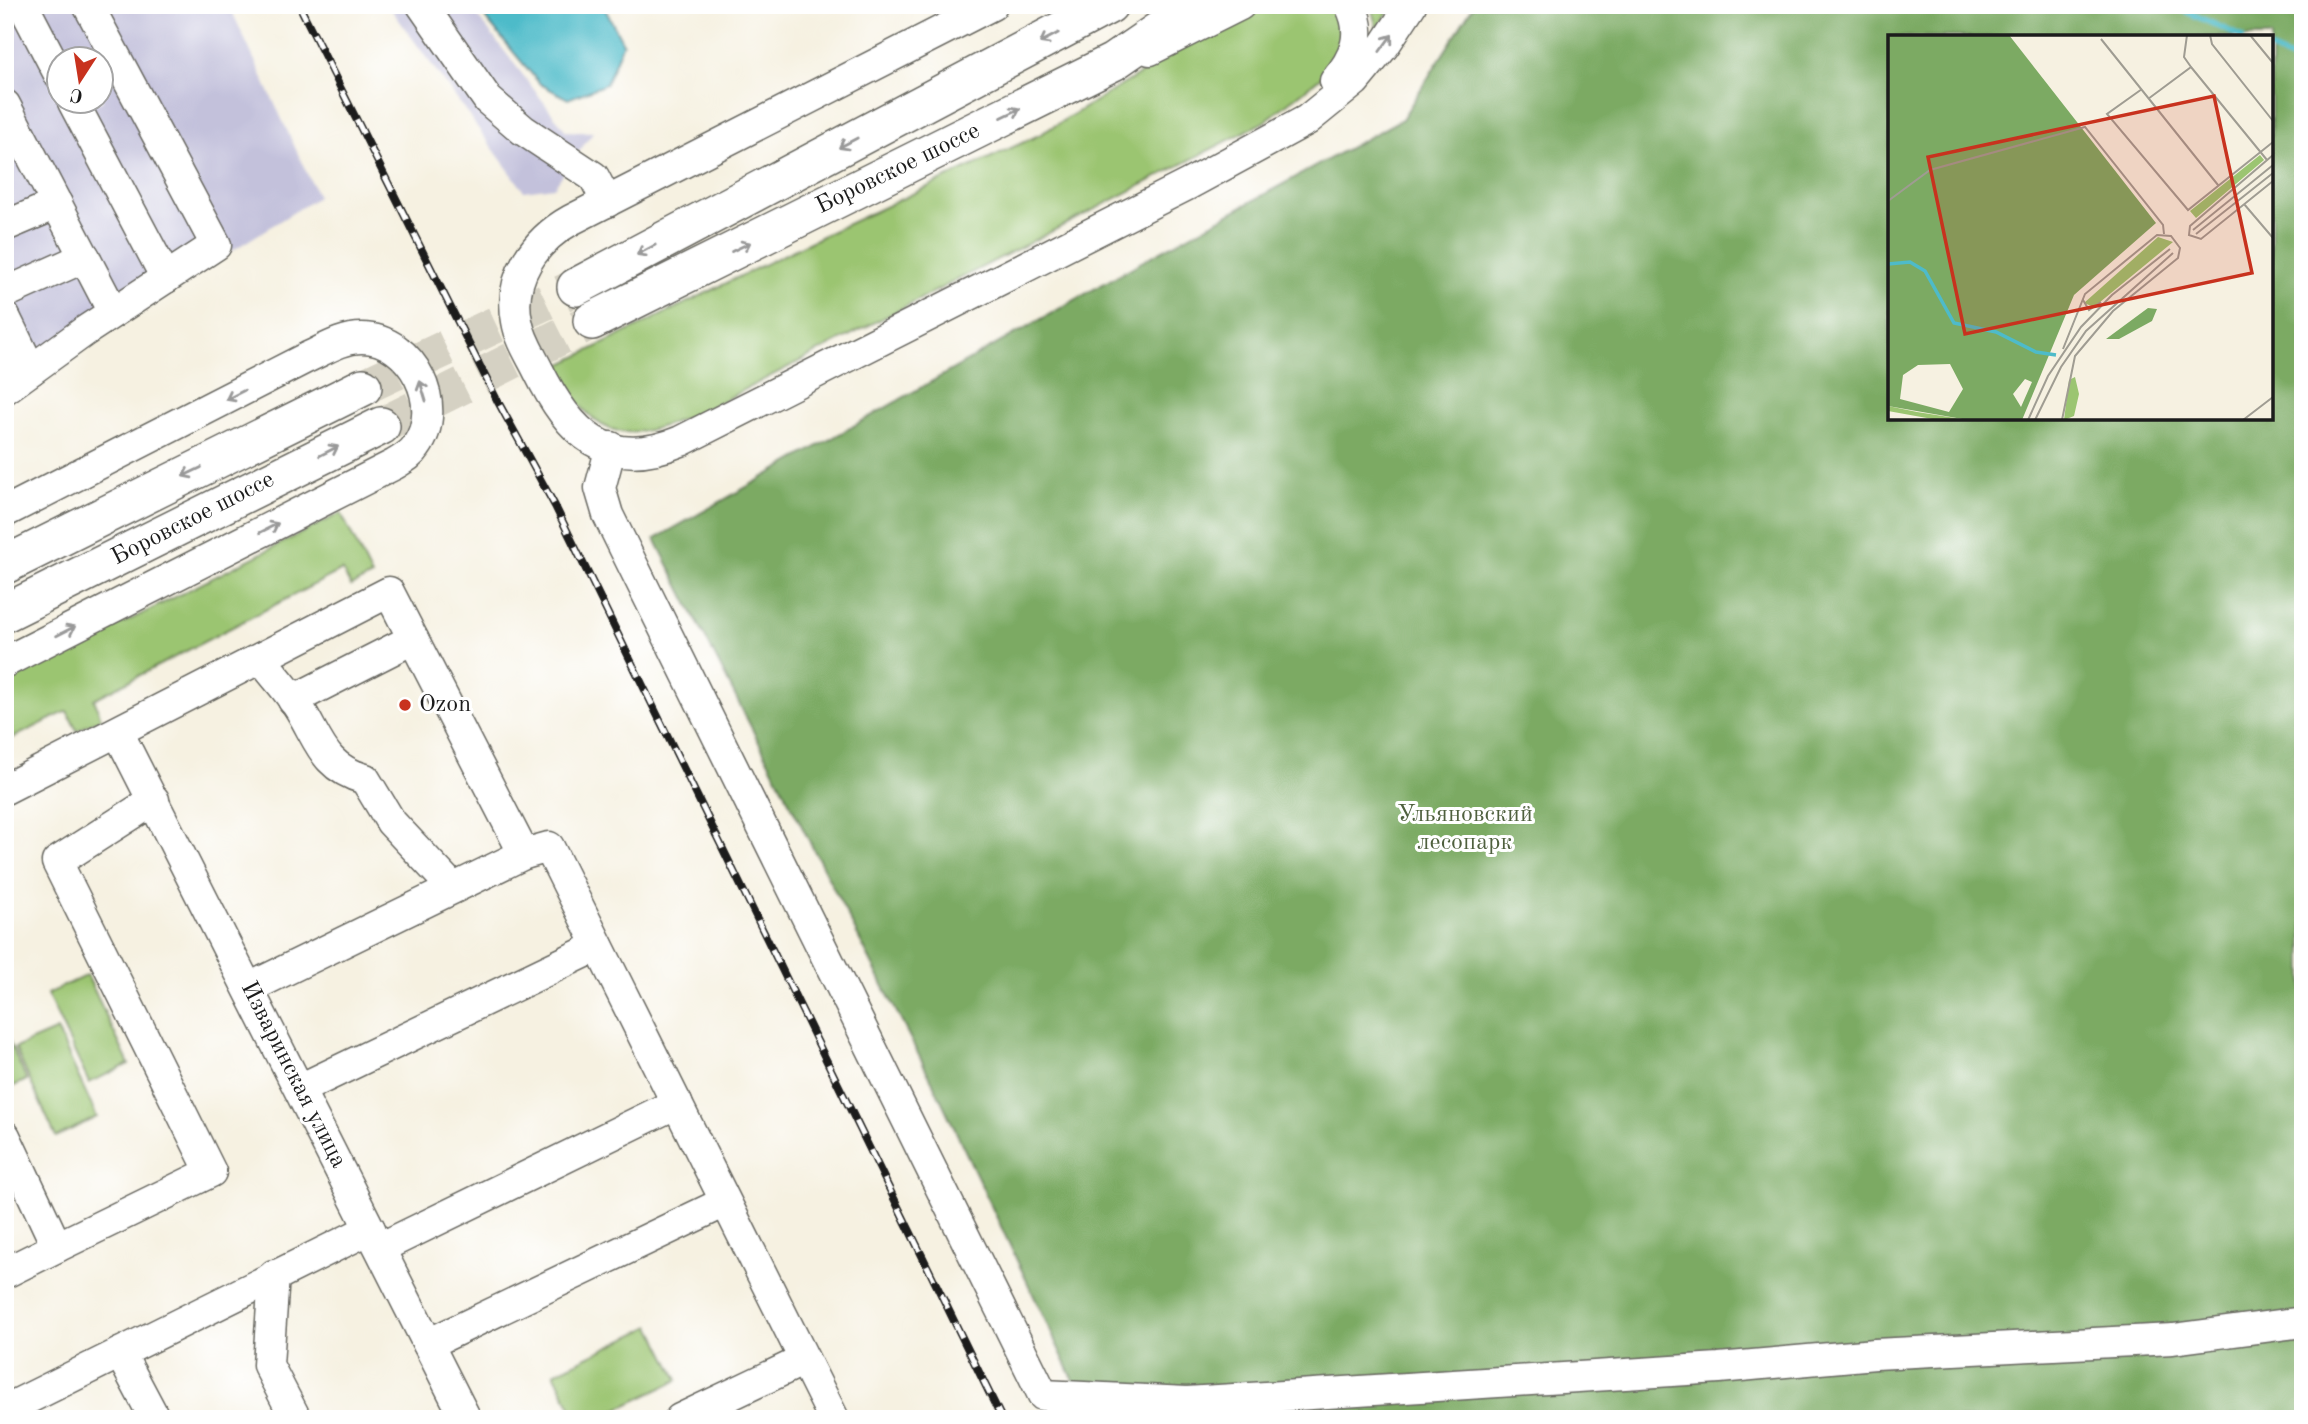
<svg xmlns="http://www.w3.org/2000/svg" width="2308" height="1424" viewBox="0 0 2308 1424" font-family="'Old Standard TT',serif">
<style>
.industrial{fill:#c3c1db;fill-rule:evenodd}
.green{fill:#9bc571;stroke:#5c7046;stroke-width:2}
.forest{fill:#7caa63;stroke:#4c6340;stroke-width:2;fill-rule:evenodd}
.water{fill:#4ebbc9;stroke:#356c72;stroke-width:2}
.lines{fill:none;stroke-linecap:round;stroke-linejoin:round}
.stream{stroke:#4ebbc9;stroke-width:6}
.major-tunnel{stroke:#d5d1c3;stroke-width:37;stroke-dasharray:37 18;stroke-linecap:butt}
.minor-casing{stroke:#686761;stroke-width:33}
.major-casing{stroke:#686761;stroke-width:40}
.minor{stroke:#fff;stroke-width:30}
.major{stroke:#fff;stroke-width:37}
.rail-casing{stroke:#1c1c1c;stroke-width:8}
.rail{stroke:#fff;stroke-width:5;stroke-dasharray:16;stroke-linecap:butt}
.oneway{stroke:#999}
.poi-dot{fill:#c8321e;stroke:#fff;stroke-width:2.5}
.labels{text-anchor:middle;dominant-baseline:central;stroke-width:6;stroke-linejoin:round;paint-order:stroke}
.street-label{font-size:24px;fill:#1c1c1c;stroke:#fff}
.poi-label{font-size:24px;fill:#1c1c1c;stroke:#fff;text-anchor:start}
.park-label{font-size:24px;fill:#4f603e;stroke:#fff}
.inset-river{fill:none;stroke:#4ebbc9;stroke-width:3.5}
.inset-road{fill:none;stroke:#9f9c92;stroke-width:2}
.view{fill:#c8321e;fill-opacity:0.15;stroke:#c8321e;stroke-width:3.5}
.inset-edge{fill:none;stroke:#1c1c1c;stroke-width:3.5}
</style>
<rect width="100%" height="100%" fill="#fff"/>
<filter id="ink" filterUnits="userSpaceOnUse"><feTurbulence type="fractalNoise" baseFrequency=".0143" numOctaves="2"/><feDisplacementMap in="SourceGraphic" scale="14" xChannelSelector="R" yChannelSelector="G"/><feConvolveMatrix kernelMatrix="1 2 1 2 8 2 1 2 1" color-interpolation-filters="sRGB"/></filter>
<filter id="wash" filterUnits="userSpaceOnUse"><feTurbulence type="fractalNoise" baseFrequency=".00686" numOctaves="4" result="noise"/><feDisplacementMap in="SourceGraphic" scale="28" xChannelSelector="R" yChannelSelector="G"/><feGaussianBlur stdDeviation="1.57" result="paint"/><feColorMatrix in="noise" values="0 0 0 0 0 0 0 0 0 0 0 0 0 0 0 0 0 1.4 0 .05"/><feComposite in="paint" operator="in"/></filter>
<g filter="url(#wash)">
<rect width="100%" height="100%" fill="#f6f1e1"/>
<g class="industrial">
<path d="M5,5H229L318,197L75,349L5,404ZM60,60H102V102H60Z"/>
<path d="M388,5H469L566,131L593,132L554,187L524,191Z"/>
</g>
<g class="green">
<path d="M1255,5H1335L1346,35L1330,70L1264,122L709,408C631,442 599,450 556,367L822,236L1039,135Z"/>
<path d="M1370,5H1393L1377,29L1371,7Z"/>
<path d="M341,513L372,576L351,586L342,570L94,699L101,718L77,731L67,711L5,742V683Z"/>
<path d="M87,975L129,1064L89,1083L47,994Z"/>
<path d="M57,1030L97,1117L56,1137L15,1048Z"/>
<path d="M5,1033L27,1080L5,1090Z"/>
<path d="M651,1326L678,1380L597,1419H577L554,1373Z"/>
</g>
<path class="forest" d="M1474,5H2303V1419H1092L934,1085L655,539L1159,252L1402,119ZM1890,37H2271V418H1890Z"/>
<path class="water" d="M483,5H603L623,43L606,84L568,99L540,84L486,19Z"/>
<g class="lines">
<g class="stream">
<path d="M2172,5L2242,37"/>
<path d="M2271,50L2303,64"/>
</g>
</g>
</g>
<g filter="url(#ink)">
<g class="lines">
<g class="major-tunnel">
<path d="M363,387L576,287"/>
<path d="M381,426L592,321"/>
</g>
<g class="minor-casing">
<g id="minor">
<path d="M23,5L60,76"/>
<path d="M422,5L488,100L523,130L594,177L607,202"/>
<path d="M992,5L571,220C535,240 508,278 517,321C520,339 530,354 538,370C569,433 606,472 681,441L1189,184L1307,120L1355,81L1384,46L1411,5"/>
<path d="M1150,50L1240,5"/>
<path d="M1335,81C1355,58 1365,34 1350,5"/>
<path d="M73,102L166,278"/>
<path d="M5,105L113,312"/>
<path d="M5,226L57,204"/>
<path d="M5,293L85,257"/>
<path d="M5,317L31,370"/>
<path d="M5,389L85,331L216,245L88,5"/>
<path d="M611,447L600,488L608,515L1043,1395L1187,1402L1719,1368L1875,1354L2173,1339L2303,1322"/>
<path d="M5,512L306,358C324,350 342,338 362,338C412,338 446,406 416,447C411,455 403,459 395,464L5,662"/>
<path d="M261,659C274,676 290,692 301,711C320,743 325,768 365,779L391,822L453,888"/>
<path d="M293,700L413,639"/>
<path d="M118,732L466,1419"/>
<path d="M5,789L389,592L524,854L549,847L834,1419"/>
<path d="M249,988L524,854"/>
<path d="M300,1089L598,946"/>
<path d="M5,1136L57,1247L211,1172L57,862L154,800"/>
<path d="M380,1248L677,1103"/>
<path d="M5,1273L57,1247"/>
<path d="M274,1275L268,1365L296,1419"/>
<path d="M428,1344L723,1203"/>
<path d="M120,1353L155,1419"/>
<path d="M5,1410L370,1229"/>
<path d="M680,1419L804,1360"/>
</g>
</g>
<g class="major-casing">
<g id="major">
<path d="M576,287L1109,5"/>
<path d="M592,321L1113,62L1196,5"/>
<path d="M5,565L363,387"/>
<path d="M5,613L381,426"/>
</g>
</g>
<use href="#minor" class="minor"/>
<use href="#major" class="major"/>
<g class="rail-casing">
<path id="rail" d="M299,5L497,400L555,506L1002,1419"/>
</g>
<use href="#rail" class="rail"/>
</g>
<defs><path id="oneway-shaft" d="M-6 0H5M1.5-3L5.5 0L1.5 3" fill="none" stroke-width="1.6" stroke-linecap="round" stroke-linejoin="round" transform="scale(1.75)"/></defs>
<g class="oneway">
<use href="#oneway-shaft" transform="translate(1049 38) rotate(152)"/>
<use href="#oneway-shaft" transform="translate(1386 43) rotate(-54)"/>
<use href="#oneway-shaft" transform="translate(1011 113) rotate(-26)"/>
<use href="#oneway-shaft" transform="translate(848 143) rotate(152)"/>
<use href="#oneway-shaft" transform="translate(741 247) rotate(-26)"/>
<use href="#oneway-shaft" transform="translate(646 250) rotate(152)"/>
<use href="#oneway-shaft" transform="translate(423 391) rotate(-107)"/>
<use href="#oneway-shaft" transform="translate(235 395) rotate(153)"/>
<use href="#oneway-shaft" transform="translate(329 451) rotate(-27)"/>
<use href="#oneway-shaft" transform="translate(192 472) rotate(154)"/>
<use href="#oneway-shaft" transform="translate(269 528) rotate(-27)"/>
<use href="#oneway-shaft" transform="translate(66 631) rotate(-27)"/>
</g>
</g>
<circle class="poi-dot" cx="405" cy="705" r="7"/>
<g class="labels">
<g class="street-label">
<text transform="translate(898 169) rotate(-26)">Боровское шоссе</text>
<text transform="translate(193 519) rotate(-27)">Боровское шоссе</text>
<text transform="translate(293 1075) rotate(63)">Изваринская улица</text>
</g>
<g class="poi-label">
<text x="419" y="705">Ozon</text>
</g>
<g class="park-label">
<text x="1465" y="815">Ульяновский<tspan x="1465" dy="28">лесопарк</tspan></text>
</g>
</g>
<g transform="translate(1888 35)">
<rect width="385" height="385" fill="#f6f1e1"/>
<path d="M372,120L376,125L308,183L302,176ZM270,202L285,207L206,272L196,268ZM187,342L191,359L186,381L176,385L181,345ZM0,371L29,377L80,385H50L0,376Z" fill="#9bc571"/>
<path d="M0,0H121L268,188L186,260L134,385H80L0,371ZM62,329L75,354L61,377L12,364L15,340L30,330ZM137,344L144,347L133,372L125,359ZM260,273L269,274L264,286L231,304H218Z" fill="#7caa63" fill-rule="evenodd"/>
<path class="inset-river" d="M0,229L22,227L37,236L66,288L108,297L148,317L168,320"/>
<path class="inset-road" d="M322,0L324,9L385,86M362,0L385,28M213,4L330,150M303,32L379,125M254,54L219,79L300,175L385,107M260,64L303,32L296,22L299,0M385,120L302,191L301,200L313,204L385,146M0,166L42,135L197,92L275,190L276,199M356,169L385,203M305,195L385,130M308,199L385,138M195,265L201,275L213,267M140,385L160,341L193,292L224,260L282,214M147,385L173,332L198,296L285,218M174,385L187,321L225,276L290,223L292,213L283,201L269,200L197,259L175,314M355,385L385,362"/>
<path class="view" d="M326,61L364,238L77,299L40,122Z"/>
<rect width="385" height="385" class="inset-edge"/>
</g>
<rect width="2308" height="1424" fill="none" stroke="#fff" stroke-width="28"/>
<g transform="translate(80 80) rotate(192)"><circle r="33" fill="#ffffff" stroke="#a4a4a4" stroke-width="2"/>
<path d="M0-5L12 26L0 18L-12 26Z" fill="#c8321e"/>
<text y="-10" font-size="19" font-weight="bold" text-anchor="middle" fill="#1c1c1c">С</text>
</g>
</svg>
